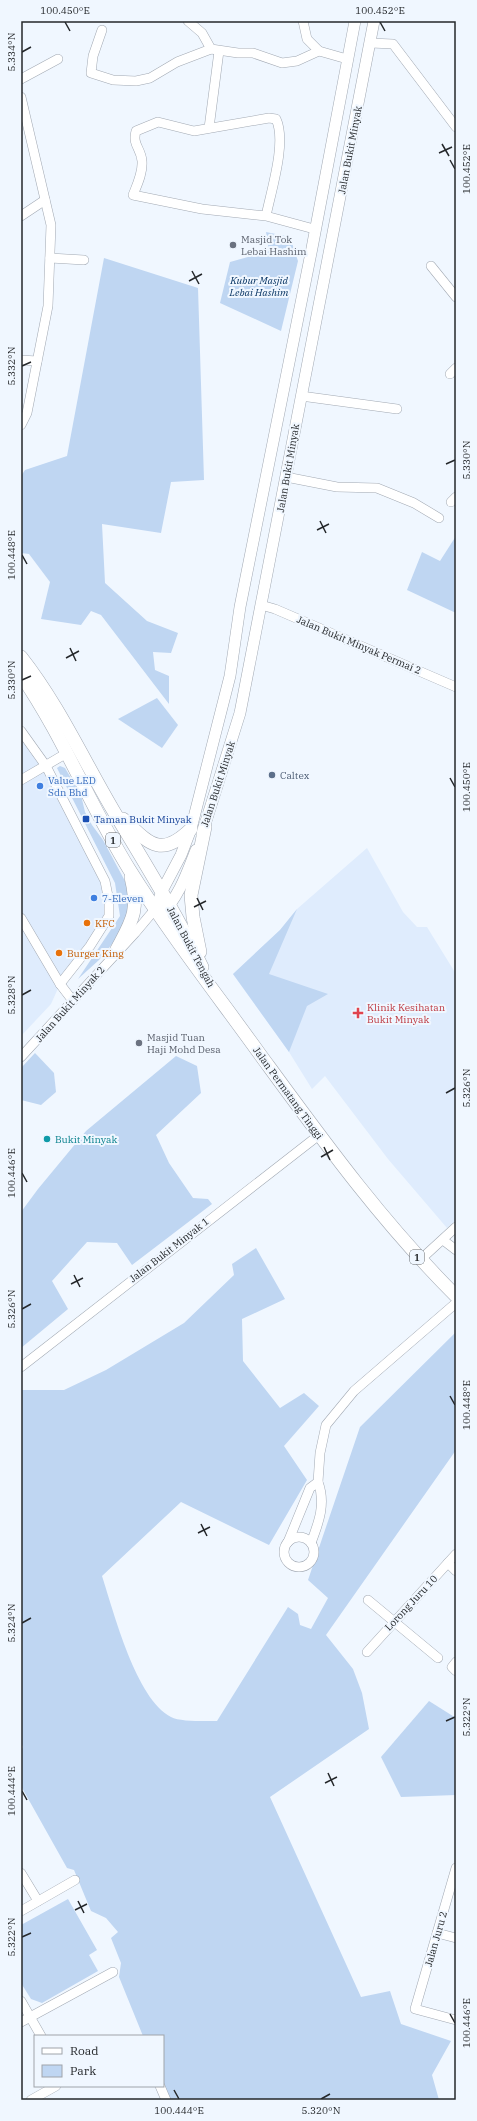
<svg xmlns="http://www.w3.org/2000/svg" width="477" height="2121" viewBox="0 0 477 2121" font-family="'IBM Plex Serif',serif">
<style>
.built{fill:#dfecfd}
.green{fill:#bfd6f2}
.lines{fill:none;stroke-linecap:round;stroke-linejoin:round}
.minor-casing{stroke:#a2a9b3;stroke-width:10}
.major-casing{stroke:#a2a9b3;stroke-width:12}
.highway-casing{stroke:#a2a9b3;stroke-width:14}
.minor{stroke:#fff;stroke-width:9}
.major{stroke:#fff;stroke-width:11}
.highway{stroke:#fff;stroke-width:13}
.ticks{fill:none;stroke:#25282b;stroke-width:1.5}
.worship-dot{fill:#6b7280;stroke:#f0f7ff;stroke-width:1.5}
.service-dot{fill:#5c6f8a;stroke:#f0f7ff;stroke-width:1.5}
.shop-dot{fill:#3f7fe0;stroke:#f0f7ff;stroke-width:1.5}
.transit-dot{fill:#1a4fb4;stroke:#f0f7ff;stroke-width:1.5}
.food-dot{fill:#e8710a;stroke:#f0f7ff;stroke-width:1.5}
.health-dot{fill:#e0444e;stroke:#f0f7ff;stroke-width:1.5}
.culture-dot{fill:#0f9aa8;stroke:#f0f7ff;stroke-width:1.5}
.labels{text-anchor:middle;dominant-baseline:central;stroke-width:4;stroke-linejoin:round;paint-order:stroke}
.shield{fill:#f0f7ff;stroke:#62666b;stroke-width:1}
.shield-label{font-size:9px;font-weight:bold;fill:#25282b}
.street-label{font-size:10px;fill:#25282b;stroke:#f0f7ff}
.worship-label{font-size:10px;fill:#5b616d;stroke:#f0f7ff;text-anchor:start}
.park-label{font-size:10px;font-style:italic;fill:#073463;stroke:#f0f7ff}
.service-label{font-size:10px;fill:#4e5e75;stroke:#f0f7ff;text-anchor:start}
.shop-label{font-size:10px;fill:#366cbe;stroke:#f0f7ff;text-anchor:start}
.transit-label{font-size:10px;fill:#164399;stroke:#f0f7ff;text-anchor:start}
.food-label{font-size:10px;fill:#c56008;stroke:#f0f7ff;text-anchor:start}
.health-label{font-size:10px;fill:#be3a42;stroke:#f0f7ff;text-anchor:start}
.culture-label{font-size:10px;fill:#0d838f;stroke:#f0f7ff;text-anchor:start}
.neatline{fill:none;stroke:#25282b;stroke-width:1.5}
.ticks-label{font-size:10px;text-anchor:middle;fill:#25282b}
</style>
<rect width="100%" height="100%" fill="#f0f7ff"/>
<g class="built">
<path d="M24,735L105,881L109,916L60,984L51,1004L21,1036V737Z"/>
<path d="M367,848L403,912L417,927H427L456,974V1220L447,1228L388,1159L325,1076L312,1089L289,1052L233,974L280,930L297,909Z"/>
</g>
<g class="green">
<path d="M266,232L290,237L298,261L281,331L220,303L230,262L269,251Z"/>
<path d="M104,258L198,288L204,480L171,482L161,533L102,524L105,583L147,621L178,633L171,653L153,652L155,670L169,676V704L101,615L91,611L81,625L41,619L50,582L29,554L21,553V476L25,470L67,456Z"/>
<path d="M456,536V613L407,590L422,552L440,561Z"/>
<path d="M157,698L178,725L162,748L118,719Z"/>
<path d="M60,766L65,768L81,795L85,812L92,825L103,840L133,896L121,933L99,960L78,979L120,916L115,883L57,768Z"/>
<path d="M297,909L269,974L328,994L307,1006L289,1052L233,974L280,930Z"/>
<path d="M35,1053L54,1073L56,1092L41,1105L21,1100V1068Z"/>
<path d="M176,1056L197,1066L201,1093L156,1135L169,1163L193,1198L208,1199L212,1204L132,1265L117,1243L87,1242L52,1281L68,1309L21,1348V1212L38,1189L86,1131Z"/>
<path d="M256,1248L285,1299L242,1319L243,1361L280,1408L304,1393L319,1406L284,1446L307,1480L269,1545L181,1502L102,1576C114,1613 136,1699 171,1717C180,1722 206,1721 217,1721L288,1607L298,1614L300,1625L311,1629L328,1598L308,1580L360,1427L456,1332V1450L326,1635L353,1669L362,1693L369,1729L270,1797L361,1997L390,1991L401,2024L451,2041L432,2075L439,2100H170L163,2084V2036H143L119,1977L121,1963L111,1938L118,1932L106,1918L91,1911L74,1870L67,1868L21,1786V1751L23,1747L21,1742V1390H64L106,1370L184,1323L234,1275L232,1264Z"/>
<path d="M429,1701L456,1718V1795L401,1797L381,1757Z"/>
<path d="M68,1899L97,1950L89,1955L98,1971L42,2003L31,1999L21,1983V1925Z"/>
</g>
<g class="lines">
<g class="minor-casing">
<g id="minor">
<path d="M188,21L202,33L211,49L238,53H253L282,63L297,61L319,51"/>
<path d="M303,21L307,39L319,51L347,59"/>
<path d="M102,30L93,56L91,73L113,80L136,81L150,78L177,62L211,49"/>
<path d="M371,43L393,44L456,127"/>
<path d="M21,79L58,59"/>
<path d="M21,97L51,225L48,306L27,413L21,425"/>
<path d="M209,128L219,51"/>
<path d="M21,216L45,200"/>
<path d="M266,216C271,191 287,142 276,119L269,118L194,131L158,122L136,131C132,145 141,148 142,161C143,173 137,185 133,195L202,209L266,216L314,229"/>
<path d="M50,258L84,260"/>
<path d="M431,266L456,297"/>
<path d="M21,360L37,361"/>
<path d="M450,374L456,368"/>
<path d="M301,396L397,409"/>
<path d="M286,477L337,487L377,488L414,503L439,518"/>
<path d="M451,502L456,497"/>
<path d="M261,605L275,609L456,687"/>
<path d="M21,731L46,766L89,850L105,881L109,901V916L90,946L60,984"/>
<path d="M21,780L67,753"/>
<path d="M21,918L60,984L73,1001"/>
<path d="M21,1057L135,933L156,908"/>
<path d="M443,1240L456,1250"/>
<path d="M420,1260L456,1227"/>
<path d="M21,1367L319,1135"/>
<circle cx="299" cy="1552" r="15"/>
<path d="M288,1542L310,1488L318,1482L320,1453L326,1425L354,1391L456,1303"/>
<path d="M311,1543C319,1522 326,1503 318,1482"/>
<path d="M448,1563L456,1571"/>
<path d="M368,1600L438,1658"/>
<path d="M367,1652L456,1554"/>
<path d="M456,1662L452,1667L456,1671"/>
<path d="M456,1868L415,2009L456,2020"/>
<path d="M21,1873L38,1901"/>
<path d="M21,1911L75,1880"/>
<path d="M437,1933L456,1938"/>
<path d="M21,2001L41,2036"/>
<path d="M21,2022L113,1972"/>
<path d="M160,2086L166,2100"/>
<path d="M31,2100L56,2086"/>
</g>
</g>
<g class="major-casing">
<g id="major">
<path d="M202,834L240,713L374,21"/>
<path d="M156,908L162,891L181,855L191,829L230,676L240,607L312,248L355,21"/>
<path d="M160,916C179,897 187,873 196,850"/>
</g>
</g>
<g class="highway-casing">
<g id="highway">
<path d="M21,657C58,704 83,759 113,810C144,862 176,913 202,967"/>
<path d="M21,675C63,736 90,806 129,869C169,933 215,992 259,1053C322,1139 380,1220 456,1296"/>
<path d="M123,819C149,843 160,859 191,829"/>
<path d="M200,952L193,917L191,895L205,827"/>
<path d="M115,953C131,922 140,913 131,877"/>
</g>
</g>
<use href="#minor" class="minor"/>
<use href="#major" class="major"/>
<use href="#highway" class="highway"/>
</g>
<path class="ticks" d="M65,22L70,31M380,22L385,31M22,52L31,47M442,144L449,156M439,153L452,147M450,160L455,169M192,271L199,284M189,281L202,274M22,366L31,362M446,464L455,460M320,521L326,533M317,530L329,524M22,555L27,564M70,648L76,661M66,658L79,651M22,680L31,676M450,778L455,787M197,898L203,910M194,907L206,901M22,995L31,990M446,1093L455,1088M324,1147L330,1160M321,1157L333,1150M22,1173L27,1182M74,1275L80,1287M71,1284L83,1278M22,1309L31,1304M450,1396L455,1405M201,1524L207,1536M198,1533L210,1527M22,1623L31,1618M446,1721L455,1717M328,1773L334,1786M325,1783L337,1777M22,1791L27,1800M78,1901L84,1913M75,1910L87,1904M22,1937L31,1933M450,2014L455,2023M174,2090L179,2099M321,2099L330,2094"/>
<g class="worship-dot">
<circle cx="233" cy="245" r="4"/>
<circle cx="139" cy="1043" r="4"/>
</g>
<circle class="service-dot" cx="272" cy="775" r="4"/>
<g class="shop-dot">
<circle cx="40" cy="786" r="4"/>
<circle cx="94" cy="898" r="4"/>
</g>
<rect class="transit-dot" x="82" y="815" width="8" height="8" rx="2"/>
<g class="food-dot">
<circle cx="87" cy="923" r="4"/>
<circle cx="59" cy="953" r="4"/>
</g>
<path class="health-dot" d="M356 1007h4v4h4v4h-4v4h-4v-4h-4v-4h4z"/>
<circle class="culture-dot" cx="47" cy="1139" r="4"/>
<g class="labels">
<g class="shield">
<rect x="106" y="833" width="14" height="14" rx="3"/>
<rect x="410" y="1250" width="14" height="14" rx="3"/>
</g>
<g class="shield-label">
<text x="113" y="840">1</text>
<text x="417" y="1257">1</text>
</g>
<g class="street-label">
<text transform="translate(350 150) rotate(-79)">Jalan Bukit Minyak</text>
<text transform="translate(288 468) rotate(-80)">Jalan Bukit Minyak</text>
<text transform="translate(359 645) rotate(23)">Jalan Bukit Minyak Permai 2</text>
<text transform="translate(218 784) rotate(-72)">Jalan Bukit Minyak</text>
<text transform="translate(191 947) rotate(62)">Jalan Bukit Tengah</text>
<text transform="translate(70 1004) rotate(-48)">Jalan Bukit Minyak 2</text>
<text transform="translate(288 1093) rotate(54)">Jalan Permatang Tinggi</text>
<text transform="translate(169 1250) rotate(-38)">Jalan Bukit Minyak 1</text>
<text transform="translate(411 1603) rotate(-47)">Lorong Juru 10</text>
<text transform="translate(436 1939) rotate(-74)">Jalan Juru 2</text>
</g>
<g class="worship-label">
<text x="241" y="239">Masjid Tok<tspan x="241" dy="12">Lebai Hashim</tspan></text>
<text x="147" y="1037">Masjid Tuan<tspan x="147" dy="12">Haji Mohd Desa</tspan></text>
</g>
<g class="park-label">
<text x="259" y="280">Kubur Masjid<tspan x="259" dy="12">Lebai Hashim</tspan></text>
</g>
<g class="service-label">
<text x="280" y="775">Caltex</text>
</g>
<g class="shop-label">
<text x="48" y="780">Value LED<tspan x="48" dy="12">Sdn Bhd</tspan></text>
<text x="102" y="898">7-Eleven</text>
</g>
<g class="transit-label">
<text x="94" y="819">Taman Bukit Minyak</text>
</g>
<g class="food-label">
<text x="95" y="923">KFC</text>
<text x="67" y="953">Burger King</text>
</g>
<g class="health-label">
<text x="367" y="1007">Klinik Kesihatan<tspan x="367" dy="12">Bukit Minyak</tspan></text>
</g>
<g class="culture-label">
<text x="55" y="1139">Bukit Minyak</text>
</g>
</g>
<rect width="477" height="2121" fill="none" stroke="#f0f7ff" stroke-width="44"/>
<rect x="34" y="2035" width="130" height="52" fill="#f0f7ff" stroke="#9fa4aa"/>
<rect x="42" y="2048" width="20" height="6" fill="#ffffff" stroke="#9fa4aa"/>
<text x="70" y="2055" font-size="12" fill="#25282b">Road</text>
<rect x="42" y="2065" width="20" height="12" fill="#bfd6f2" stroke="#9fa4aa"/>
<text x="70" y="2075" font-size="12" fill="#25282b">Park</text>
<rect x="22" y="22" width="433" height="2077" class="neatline"/>
<g class="ticks-label">
<text x="65" y="14">100.450°E</text>
<text x="380" y="14">100.452°E</text>
<text transform="translate(11 52) rotate(-90)" y="4">5.334°N</text>
<text transform="translate(466 169) rotate(-90)" y="4">100.452°E</text>
<text transform="translate(11 366) rotate(-90)" y="4">5.332°N</text>
<text transform="translate(466 460) rotate(-90)" y="4">5.330°N</text>
<text transform="translate(11 555) rotate(-90)" y="4">100.448°E</text>
<text transform="translate(11 680) rotate(-90)" y="4">5.330°N</text>
<text transform="translate(466 787) rotate(-90)" y="4">100.450°E</text>
<text transform="translate(11 995) rotate(-90)" y="4">5.328°N</text>
<text transform="translate(466 1088) rotate(-90)" y="4">5.326°N</text>
<text transform="translate(11 1173) rotate(-90)" y="4">100.446°E</text>
<text transform="translate(11 1309) rotate(-90)" y="4">5.326°N</text>
<text transform="translate(466 1405) rotate(-90)" y="4">100.448°E</text>
<text transform="translate(11 1623) rotate(-90)" y="4">5.324°N</text>
<text transform="translate(466 1717) rotate(-90)" y="4">5.322°N</text>
<text transform="translate(11 1791) rotate(-90)" y="4">100.444°E</text>
<text transform="translate(11 1937) rotate(-90)" y="4">5.322°N</text>
<text transform="translate(466 2023) rotate(-90)" y="4">100.446°E</text>
<text x="179" y="2114">100.444°E</text>
<text x="321" y="2114">5.320°N</text>
</g>
</svg>
